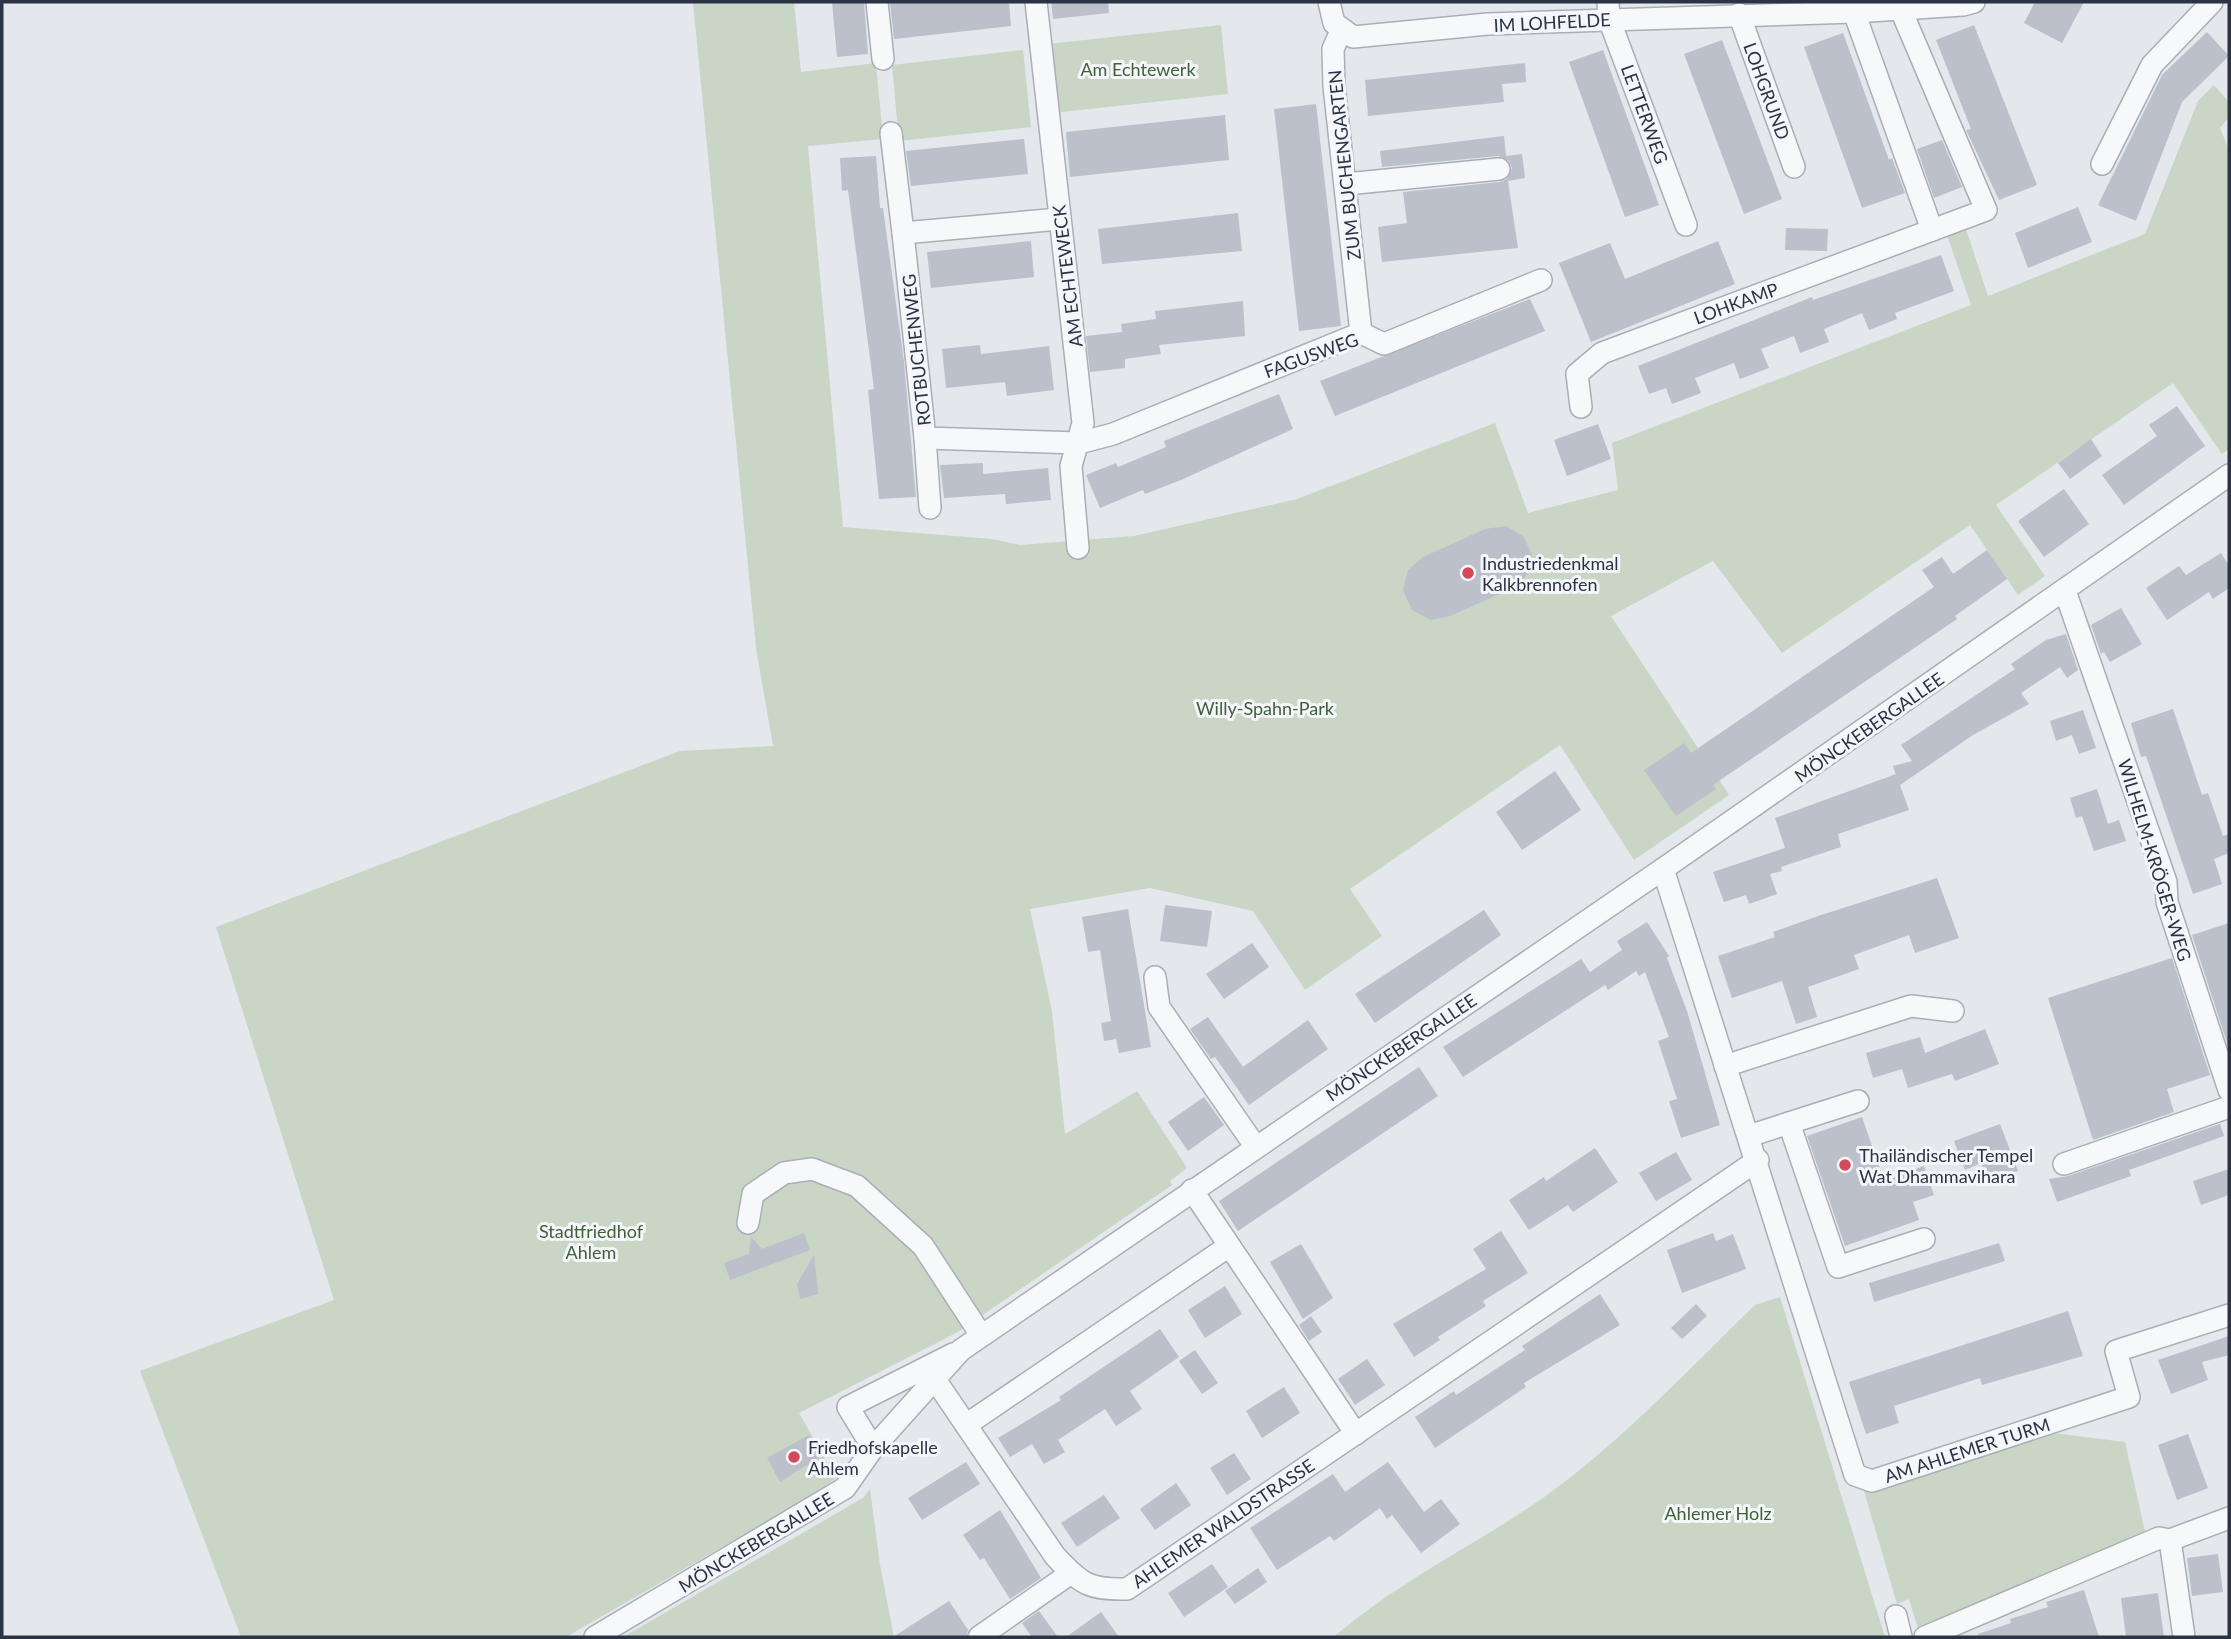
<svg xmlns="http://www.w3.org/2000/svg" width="2231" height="1639" viewBox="0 0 2231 1639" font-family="Lato,sans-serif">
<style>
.green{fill:#c9d6c5}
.building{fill:#bbc0ca}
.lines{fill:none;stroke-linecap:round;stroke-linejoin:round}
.minor-casing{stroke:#a9aeb7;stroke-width:24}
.minor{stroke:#f7f8fa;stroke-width:21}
.poi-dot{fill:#d1495b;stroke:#f4f6f9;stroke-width:2.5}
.labels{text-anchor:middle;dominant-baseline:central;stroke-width:6;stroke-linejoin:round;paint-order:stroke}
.street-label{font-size:18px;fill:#2b3445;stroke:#f4f6f9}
.park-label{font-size:18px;fill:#3f6138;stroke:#f4f6f9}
.poi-label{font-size:18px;fill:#2b3445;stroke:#f4f6f9;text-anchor:start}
</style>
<rect width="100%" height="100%" fill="#e4e7ec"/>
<g class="green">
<path d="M693,2H794L801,72L876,63L883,139L808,146L843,527L992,539L1020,545L1134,536L1297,499L1495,423L1528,513L1618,490L1612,443L1971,305L1947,235L1966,229L1988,296L2145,234L2198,101L2214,85L2229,102V117L2220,128L2229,150V449L2222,454L2173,383L1996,505L2045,576L2018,595L1970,525L1782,653L1713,561L1611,616L1729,795L1634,860L1560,745L1350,889L1382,936L1305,990L1253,911L1150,888L1030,909L1052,1011L1065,1134L1137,1091L1187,1168L1170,1181L1172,1185L958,1332L799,1413L836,1478L814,1494L566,1637H241L140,1371L334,1300L216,927L680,751L773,746L756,648Z"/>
<path d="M1221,25L1228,94L1052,113L1048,44Z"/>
<path d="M1023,50L1031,127L899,141L892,65Z"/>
<path d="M1780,1297L1885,1637H1334C1398,1581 1478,1544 1547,1495C1623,1440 1688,1370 1755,1305Z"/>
<path d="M2053,1433L2125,1442L2146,1536L1919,1632L1909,1599L1897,1604L1864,1491Z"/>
<path d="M870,1489L880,1565L894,1637H623L863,1498Z"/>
</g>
<g class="building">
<path d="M832,2H864L868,54L837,57Z"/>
<path d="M890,2H1009L1011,26L894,39Z"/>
<path d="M1051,2H1108L1109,13L1053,19Z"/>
<path d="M2035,2H2084L2062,43L2024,23Z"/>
<path d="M1974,25L2037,185L1999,200L1966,130L1971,129L1936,40Z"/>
<path d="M2207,32L2229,56L2182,102L2136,221L2098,205L2162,75Z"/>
<path d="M1843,33L1889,160L1892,158L1905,193L1862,208L1804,47Z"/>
<path d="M1722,40L1782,199L1744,214L1684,54Z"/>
<path d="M1603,50L1659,205L1625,217L1569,62Z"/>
<path d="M1525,63L1526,82L1502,84L1504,102L1368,116L1365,80Z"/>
<path d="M1316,104L1341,326L1299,331L1274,109Z"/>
<path d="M1225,115L1229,160L1070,177L1066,132Z"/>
<path d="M1504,136L1506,156L1522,154L1525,178L1508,181L1518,248L1382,262L1378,227L1407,223L1403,192L1500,182L1507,179L1512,168L1509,161L1498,156L1382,167L1380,151Z"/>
<path d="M1024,139L1028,174L911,186L906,151Z"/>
<path d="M1942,140L1962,187L1934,198L1917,149Z"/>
<path d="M876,156L880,208H883L904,362L916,497L879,499L868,390L874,389L848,190L842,191L840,158Z"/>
<path d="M2078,207L2092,242L2028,268L2015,233Z"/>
<path d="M1238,213L1242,251L1102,264L1098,229Z"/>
<path d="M1786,228L1828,229L1827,251L1785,250Z"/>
<path d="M1031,241L1034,277L931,288L927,252Z"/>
<path d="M1718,241L1735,284L1591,342L1559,263L1610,243L1625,279Z"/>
<path d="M1941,255L1954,291L1895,313L1897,319L1869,330L1862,313L1824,329L1829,342L1800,353L1794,336L1761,349L1769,368L1740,379L1734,363L1695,378L1701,393L1672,404L1666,388L1649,394L1638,366L1812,297L1813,300Z"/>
<path d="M1530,299L1545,331L1335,416L1320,381Z"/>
<path d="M1243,301L1245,336L1159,345L1161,354L1125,359V368L1090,372L1086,336L1122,332L1121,324L1156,319L1155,311Z"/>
<path d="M980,345L981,354L1049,346L1054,390L1007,396L1005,382L946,388L942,349Z"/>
<path d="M1279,394L1293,429L1181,480L1145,494L1143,490L1100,508L1086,475L1116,463L1118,467L1166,447L1164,441Z"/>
<path d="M2177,406L2205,446L2124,505L2102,475L2157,436L2149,425Z"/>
<path d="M1598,424L1611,459L1567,476L1554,440Z"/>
<path d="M2091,439L2102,456L2070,479L2058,463Z"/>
<path d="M983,463V474L1048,468L1051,500L1006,504L1005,494L944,498L940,465Z"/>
<path d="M2064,489L2089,524L2044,557L2018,521Z"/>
<path d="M1506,526L1523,536L1532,555L1527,575L1513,588L1450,616L1431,620L1412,610L1403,590L1408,570L1423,557L1485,529Z"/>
<path d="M1987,550L2007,579L1955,616L1957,619L1713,785L1716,789L1676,816L1644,770L1684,743L1691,753L1934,587L1922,570L1942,557L1953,574Z"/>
<path d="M2221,553L2229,566V588L2213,599L2209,592L2167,620L2146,588L2179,566L2186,575Z"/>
<path d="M2121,608L2142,644L2110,662L2104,652L2101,654L2091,625Z"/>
<path d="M2066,634L2078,670L2067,678L2060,667L2021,693L2029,704L1973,735L1900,785L1909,810L1838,834L1841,847L1781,867L1782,871L1770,874L1777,894L1749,904L1746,895L1724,902L1713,872L1785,848L1775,818L1896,774L1898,781L1893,766L1912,761L1901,745L2015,669L2011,664L2046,640Z"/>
<path d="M2173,709L2202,795L2208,793L2223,836L2229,834V853L2214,859L2222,884L2193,894L2146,756L2141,757L2131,723Z"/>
<path d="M2083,710L2096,748L2079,754L2072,735L2056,741L2050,721Z"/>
<path d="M1555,771L1581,810L1522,850L1496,812Z"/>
<path d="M2097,789L2108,824L2119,820L2126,841L2094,851L2082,816L2076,818L2070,798Z"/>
<path d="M1937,878L1959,938L1915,953L1909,935L1854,955L1859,969L1808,987L1817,1017L1796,1024L1782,981L1732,998L1718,956L1775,937L1773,932L1818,916Z"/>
<path d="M1165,905L1212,911L1207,947L1160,941Z"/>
<path d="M1128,909L1151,1047L1119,1053L1116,1039L1104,1041L1101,1023L1111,1021L1100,950L1088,952L1082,917Z"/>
<path d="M1484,910L1501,935L1375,1023L1355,994Z"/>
<path d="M1647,922L1669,956L1667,958L1687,1011L1720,1125L1681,1138L1669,1101L1677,1099L1658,1041L1669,1037L1645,972L1639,976L1636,971L1608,990L1605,985L1463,1077L1443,1047L1581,959L1590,972L1622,950L1617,941Z"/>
<path d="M2229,923V1049L2192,935Z"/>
<path d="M1252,943L1269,967L1224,999L1206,974Z"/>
<path d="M2172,958L2210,1075L2167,1089L2174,1112L2093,1140L2048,998Z"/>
<path d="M1208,1017L1243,1067L1308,1020L1328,1049L1249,1105L1215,1057L1211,1059L1190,1029Z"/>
<path d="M1985,1029L1999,1064L1955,1081L1952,1074L1908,1088L1902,1069L1873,1078L1866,1053L1920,1037L1925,1053Z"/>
<path d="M1419,1067L1438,1096L1238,1231L1219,1201Z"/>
<path d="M1204,1097L1224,1125L1188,1151L1168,1122Z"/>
<path d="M1862,1117L1884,1180L1924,1166L1934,1195L1913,1202L1919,1220L1845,1246L1807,1136Z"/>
<path d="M2000,1124L2018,1171L1988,1182L1981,1163L1965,1170L1954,1141Z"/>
<path d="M2220,1124L2224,1136L2129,1170L2131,1176L2057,1202L2049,1179L2068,1176Z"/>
<path d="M1595,1148L1618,1182L1573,1212L1568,1205L1529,1230L1509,1200L1544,1177L1546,1181Z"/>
<path d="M1676,1152L1692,1180L1656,1201L1639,1173Z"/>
<path d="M2229,1169V1195L2201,1205L2193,1181Z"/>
<path d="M1501,1231L1528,1273L1483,1301L1486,1306L1438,1337L1440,1340L1414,1357L1393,1324L1486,1269L1473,1249Z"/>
<path d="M804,1233L810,1250L730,1280L724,1263L749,1254L751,1237L762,1249Z"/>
<path d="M1713,1233L1716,1241L1733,1234L1746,1269L1682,1293L1667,1250Z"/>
<path d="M1999,1243L2005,1261L1874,1302L1869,1283Z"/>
<path d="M1301,1244L1333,1298L1303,1319L1270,1262Z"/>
<path d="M814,1255L818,1294L800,1299L797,1284Z"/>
<path d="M1225,1286L1242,1314L1205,1338L1188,1310Z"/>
<path d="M1600,1294L1620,1325L1524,1383L1526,1387L1435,1448L1415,1417L1454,1391L1456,1395L1525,1350L1522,1346Z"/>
<path d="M1696,1304L1707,1316L1682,1339L1671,1328Z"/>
<path d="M2068,1311L2083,1356L1982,1385L1980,1378L1894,1406L1899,1423L1866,1434L1849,1382Z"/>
<path d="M1311,1316L1322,1332L1309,1341L1299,1325Z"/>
<path d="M1160,1329L1179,1357L1130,1391L1142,1409L1116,1426L1105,1409L1058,1440L1065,1452L1044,1464L1032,1444L1010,1457L998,1438L1061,1400L1059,1397Z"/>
<path d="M2229,1336V1355L2202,1362L2208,1380L2171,1394L2158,1360Z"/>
<path d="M1195,1350L1218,1383L1202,1394L1179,1361Z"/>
<path d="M1367,1359L1385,1385L1355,1405L1338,1379Z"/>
<path d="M1284,1387L1300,1413L1262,1438L1246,1411Z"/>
<path d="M2188,1434L2208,1488L2177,1500L2158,1445Z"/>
<path d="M809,1435L821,1456L780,1482L767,1458Z"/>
<path d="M1234,1453L1251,1479L1227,1495L1210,1468Z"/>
<path d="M966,1462L980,1484L922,1520L908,1498Z"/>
<path d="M1388,1462L1424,1512L1441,1499L1460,1524L1421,1553L1392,1515L1387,1519L1380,1508L1334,1541L1330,1536L1277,1570L1250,1528L1333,1474L1345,1492Z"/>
<path d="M1176,1483L1191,1505L1155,1530L1140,1509Z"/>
<path d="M1104,1495L1120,1518L1077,1547L1061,1523Z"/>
<path d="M1000,1510L1041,1578L1010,1599L984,1558L980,1560L963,1535Z"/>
<path d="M2218,1554L2223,1592L2192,1596L2187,1558Z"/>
<path d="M1212,1564L1228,1587L1184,1617L1168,1593Z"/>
<path d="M1258,1568L1267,1582L1235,1604L1225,1591Z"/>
<path d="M2084,1590L2099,1637H1979L1978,1634L2011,1623L2010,1619L2048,1607L2046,1602Z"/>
<path d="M2158,1593L2164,1637H2126L2121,1598Z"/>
<path d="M949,1601L968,1630L966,1637H893Z"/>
<path d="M1039,1611L1058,1637H1032L1022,1623Z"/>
<path d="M1101,1612L1119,1637H1066Z"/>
</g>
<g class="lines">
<g class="minor-casing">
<g id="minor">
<path d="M877,2L883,59"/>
<path d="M1036,2L1083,423L1071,466L1078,548"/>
<path d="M1329,2L1334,23L1353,37L1488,24L1854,12L1963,5L1974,2"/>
<path d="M1608,2L1609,19L1686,225"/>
<path d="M1854,12L1932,230"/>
<path d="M1739,14L1794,167"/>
<path d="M1341,31L1333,49L1334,86L1361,333"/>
<path d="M891,133L903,233"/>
<path d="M2102,164L2152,65L2212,2"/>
<path d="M1346,184L1499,169"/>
<path d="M1059,219L903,233L925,438L1079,443L1113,434L1361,333L1384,344L1541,280"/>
<path d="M1581,407L1577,374L1602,353L1986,210L1901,10"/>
<path d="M925,438L930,508"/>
<path d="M2065,591L2166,882L2167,902L2229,1090"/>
<path d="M1663,869L1855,1475L1872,1481L2129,1397L2116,1351L2229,1315"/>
<path d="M1155,977L1159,1007L1255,1146"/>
<path d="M1725,1066L1911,1006L1953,1011"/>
<path d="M1789,1123L1858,1101"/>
<path d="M1749,1136L1789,1123L1838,1267L1924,1239"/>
<path d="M2064,1164L2229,1107"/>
<path d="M1192,1190L1356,1434"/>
<path d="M748,1223L753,1194L784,1173L812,1169L857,1186L923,1246L981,1335"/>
<path d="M936,1381L1055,1556C1081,1584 1089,1590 1127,1589L1758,1160"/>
<path d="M966,1425L1229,1246"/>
<path d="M873,1448L848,1407L953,1354"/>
<path d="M2170,1540L2184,1637"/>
<path d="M1896,1616L1901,1637"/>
<path d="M595,1637L845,1488L873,1448L961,1350L1663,869L2229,475"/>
<path d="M979,1637L1071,1573"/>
<path d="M1925,1637L2159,1538L2170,1540L2229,1518"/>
</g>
</g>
<use href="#minor" class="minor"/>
</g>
<g class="poi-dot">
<circle cx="1468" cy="573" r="7"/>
<circle cx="1845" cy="1165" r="7"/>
<circle cx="794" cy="1457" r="7"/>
</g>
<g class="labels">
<g class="street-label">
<text transform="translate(1552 22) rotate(-3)">IM LOHFELDE</text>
<text transform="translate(1767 91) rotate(70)">LOHGRUND</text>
<text transform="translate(1645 114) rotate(70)">LETTERWEG</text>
<text transform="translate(1344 165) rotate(-96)">ZUM BUCHENGARTEN</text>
<text transform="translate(1067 276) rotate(-97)">AM ECHTEWECK</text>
<text transform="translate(1736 303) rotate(-20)">LOHKAMP</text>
<text transform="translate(916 350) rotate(-96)">ROTBUCHENWEG</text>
<text transform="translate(1311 355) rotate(-20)">FAGUSWEG</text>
<text transform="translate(1869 727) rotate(-35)">MÖNCKEBERGALLEE</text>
<text transform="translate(2155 860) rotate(73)">WILHELM-KRÖGER-WEG</text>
<text transform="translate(1401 1047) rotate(-34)">MÖNCKEBERGALLEE</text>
<text transform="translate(1967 1450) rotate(-18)">AM AHLEMER TURM</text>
<text transform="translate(1223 1523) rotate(-34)">AHLEMER WALDSTRASSE</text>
<text transform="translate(756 1542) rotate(-31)">MÖNCKEBERGALLEE</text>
</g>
<g class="park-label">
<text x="1138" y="69">Am Echtewerk</text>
<text x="1265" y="708">Willy-Spahn-Park</text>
<text x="591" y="1231">Stadtfriedhof<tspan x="591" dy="21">Ahlem</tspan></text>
<text x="1718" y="1513">Ahlemer Holz</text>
</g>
<g class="poi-label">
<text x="1482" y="563">Industriedenkmal<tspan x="1482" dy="21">Kalkbrennofen</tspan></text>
<text x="1859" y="1155">Thailändischer Tempel<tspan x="1859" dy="21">Wat Dhammavihara</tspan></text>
<text x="808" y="1447">Friedhofskapelle<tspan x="808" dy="21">Ahlem</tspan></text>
</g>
</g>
<rect width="2231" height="1639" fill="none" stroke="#2b3445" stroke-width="7"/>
</svg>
